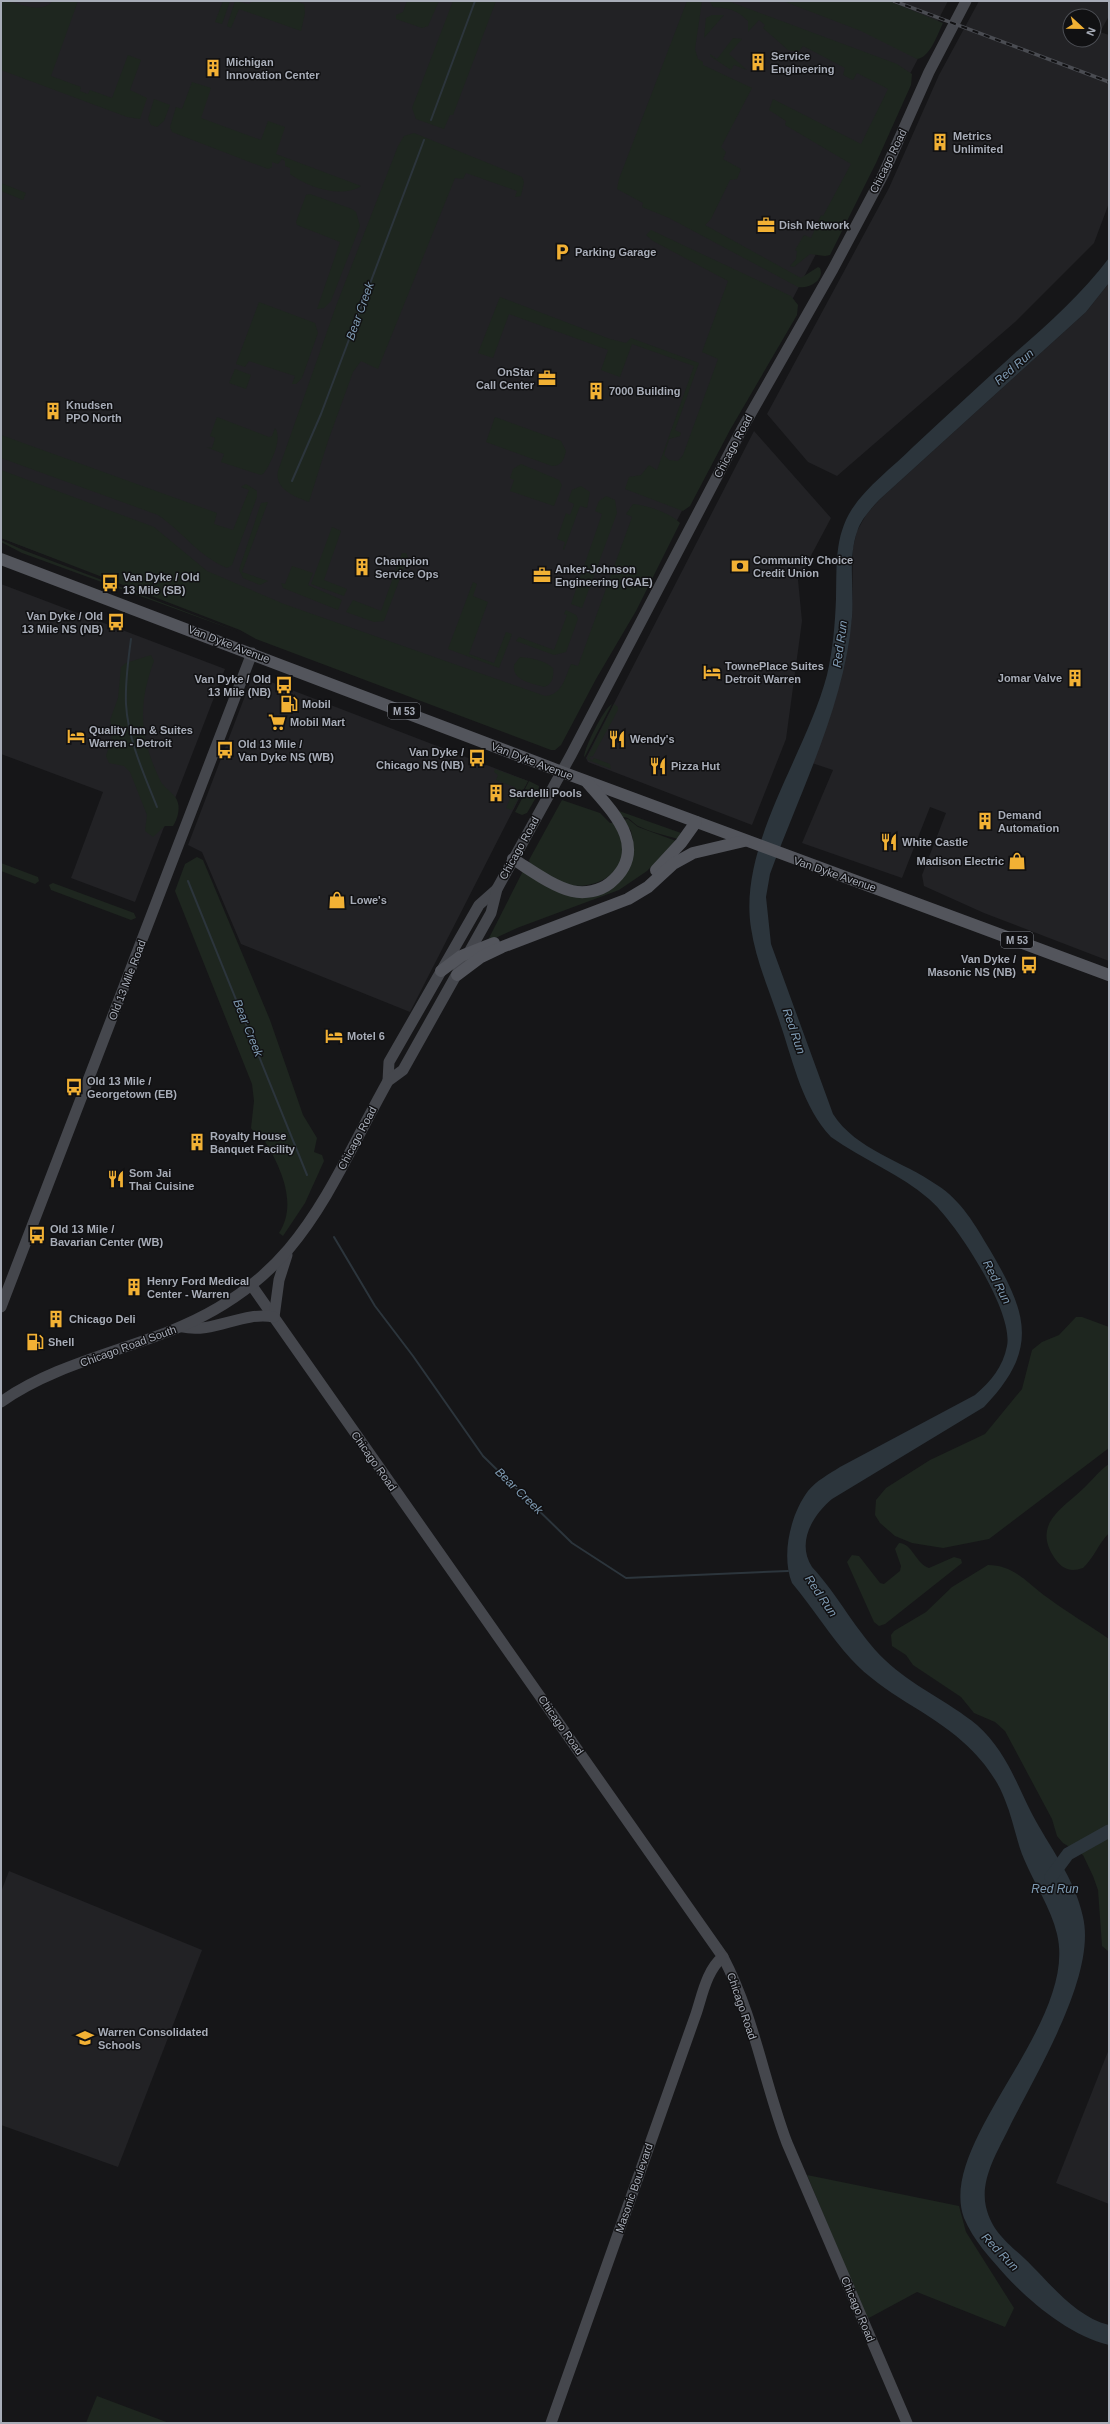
<svg xmlns="http://www.w3.org/2000/svg" width="1110" height="2424" viewBox="0 0 1110 2424" font-family="Helvetica,sans-serif">
<style>
.built{fill:#222225;fill-rule:evenodd}
.green{fill:#1e261f}
.water{fill:#2c353c}
.lines{fill:none;stroke-linecap:round;stroke-linejoin:round}
.stream{stroke:#2c353c;stroke-width:2}
.river{stroke:#2c353c;stroke-width:13}
.secondary{stroke:#45474d;stroke-width:11}
.primary{stroke:#53555c;stroke-width:12}
.rail-casing{stroke:#4a4c52;stroke-width:3.5}
.rail{stroke:#111113;stroke-width:2;stroke-dasharray:6;stroke-linecap:butt}
.labels{text-anchor:middle;dominant-baseline:central;stroke-width:3;stroke-linejoin:round;paint-order:stroke}
.shield{fill:#111113;stroke:#7b7e86;stroke-width:1}
.shield-label{font-size:10px;font-weight:bold;fill:#a8adb8}
.poi-label{font-size:11px;font-weight:bold;fill:#a8adb8;stroke:#111113;text-anchor:start}
.street-label{font-size:11px;fill:#a8adb8;stroke:#111113}
.water-label{font-size:12px;font-style:italic;fill:#7f9bb3;stroke:#111113}
</style>
<rect width="100%" height="100%" fill="#161618"/>
<g class="built">
<path d="M1,1H948L626,618L554,746L1,538Z"/>
<path d="M979,1H1109V16L1100,32L1109,35V203L1094,243L1015,322L837,476L808,462L767,414L889,188L939,75ZM1070,16H1094V40H1070Z"/>
<path d="M1109,283V961L984,913L924,886L922,875L946,813L930,807L902,878L802,843L833,770L812,763L831,712L847,647L852,617L853,548L857,531L866,515L879,500L1086,312Z"/>
<path d="M754,431L831,518L798,580L802,621L786,739L752,825L588,762L586,758Z"/>
<path d="M1,584L225,669L135,902L71,878L103,792L1,754Z"/>
<path d="M253,675L528,781L410,1012L241,944L202,852L188,845Z"/>
<path d="M9,1871L202,1950L118,2167L1,2125V1892Z"/>
<path d="M1109,2049V2204L1056,2183Z"/>
</g>
<g class="green">
<path d="M1,1C17,1 40,16 53,1H78L51,76L81,87L80,91L88,94L90,90L112,98L128,55L141,60L130,90L147,98L140,119L127,117L1,70Z"/>
<path d="M223,1H230L222,24L215,22Z"/>
<path d="M235,1L249,4L254,1H296L304,4L305,13L301,31L239,9L231,28L227,26Z"/>
<path d="M407,1H439L428,26L422,28L396,19V15L403,12Z"/>
<path d="M453,1H496L453,115H450L444,129L416,119L412,108Z"/>
<path d="M687,1H702L695,49L698,59L703,62V65L752,88L721,147L726,152L723,159L741,169L737,179L730,180L711,219L705,225L801,278L818,267L820,268C825,281 808,289 798,287L669,218L642,207L643,203L617,189L619,179Z"/>
<path d="M728,1L897,64L912,74L911,85L876,163L830,255L825,256L810,254L794,267L790,266L796,259L797,251L795,250L804,235L811,238L821,215L823,216L851,164L785,125L786,121L769,110L773,99L861,144L888,89L857,73L853,80L843,75L845,68L803,46L799,52L788,50L763,28L765,25L759,20L748,32V21C737,10 729,8 713,7L710,2Z"/>
<path d="M783,1H889L943,23C938,33 930,58 917,59L861,31Z"/>
<path d="M712,15H724L704,38L706,18Z"/>
<path d="M733,38L742,39L729,54L747,70L734,65L731,70L710,56V54L717,59Z"/>
<path d="M192,82L211,88L201,118L261,140L268,121L285,127L276,154L361,186C342,199 307,187 290,174V168L285,166V161L282,159L278,164L272,162V167L268,169L172,132L170,127L176,107L182,109Z"/>
<path d="M154,99L170,105L164,121L157,127L151,125L148,119Z"/>
<path d="M414,133L522,177L524,182L521,196L515,197L517,191L466,173L463,179L455,178L378,369L361,361L353,372L328,441L309,502C295,497 274,489 278,471L336,306L398,146L404,136Z"/>
<path d="M1,183L26,193L23,200L1,191Z"/>
<path d="M310,194L352,209L356,212L360,226L331,301L324,308L317,309L340,242L297,225L296,222L306,195Z"/>
<path d="M651,230L791,296L798,305L797,315L730,430L690,506L683,511L625,489L629,477L641,475L649,465L657,470L694,366L632,344L620,377L601,370L608,350L509,314L493,358L478,353L500,297L610,339L626,343L631,338L699,363L675,430L681,433L680,436L669,439L664,455L669,460L678,461L683,455L718,359L702,352L728,281L653,241L646,235Z"/>
<path d="M259,302L315,323L318,333L302,378L296,384H292L295,376L249,361L245,367L236,364Z"/>
<path d="M235,369L251,375L246,389L229,383Z"/>
<path d="M217,417L269,437L272,436L275,428C283,439 271,463 264,473L261,475L221,462L224,454L206,447L212,448L215,438L210,436Z"/>
<path d="M495,417L561,441L566,451C564,459 562,466 552,466L486,442Z"/>
<path d="M1,435L217,513L214,524L233,530L249,490L241,487L246,484L257,491V497L232,565L227,568C198,556 183,532 158,515L1,458Z"/>
<path d="M521,464L559,480L562,485L554,506L510,491L514,480L510,478L513,469Z"/>
<path d="M1,470L154,527L207,571L284,604L545,696C562,695 565,678 571,664L578,666L632,517L626,514L633,504C646,505 671,513 680,523L636,611L596,679L561,745L555,750H551L256,639L240,630L1,538Z"/>
<path d="M581,486L590,492L587,508L580,506L564,550L563,549L565,542L557,539L566,513L570,515L574,504L568,501L572,490Z"/>
<path d="M606,496L615,500L617,513L582,608L571,604L602,514L595,511L599,501Z"/>
<path d="M268,502L242,572L268,581L260,585L243,578L239,570L260,506L261,503Z"/>
<path d="M332,527L341,531L324,580L347,589L344,596L311,584Z"/>
<path d="M1,540L23,550L239,632L22,553L1,542Z"/>
<path d="M402,553H406L408,557L384,621L374,622L346,612L353,600L381,611Z"/>
<path d="M292,566L313,573L308,585L342,600L338,610L283,588L281,583L285,584Z"/>
<path d="M473,582L477,584L473,596L488,602L469,654L494,663L506,632L512,634L499,668L448,649Z"/>
<path d="M566,610L576,615L578,619L566,652L554,655L516,641L519,637L554,650L567,615L564,614Z"/>
<path d="M151,655L154,661C137,706 140,739 161,782C166,790 176,794 178,803C180,810 177,820 173,826H165L153,837L145,831L147,815L130,772L124,766L109,763L106,756L113,733L110,720L118,698L121,667L126,663Z"/>
<path d="M520,657C531,658 544,660 553,668C554,676 553,684 544,687C532,683 512,681 514,665Z"/>
<path d="M612,704L585,756L584,757C584,748 604,708 612,704Z"/>
<path d="M614,704L618,707V710L593,756L589,757L592,761L594,758L610,764L611,769L588,760L587,758Z"/>
<path d="M495,769L528,781L512,810L506,808L515,787L496,780L498,775L494,772Z"/>
<path d="M529,781L539,786L538,794L527,813L522,815L515,812L525,793L527,794L528,791L525,789Z"/>
<path d="M562,800L600,813L610,823H614C617,828 620,834 622,840C630,876 589,893 561,883C550,879 539,869 530,863L529,860Z"/>
<path d="M619,811L681,833L678,839C665,835 650,832 638,826C632,822 630,817 622,817Z"/>
<path d="M628,819L638,827L676,841L647,871L619,890L517,928L487,942L523,871L558,889L602,893L633,840L631,831L624,820Z"/>
<path d="M197,857L203,860L270,1020L303,1115L317,1138L314,1152L322,1155L324,1161L305,1203L283,1236L279,1233C298,1204 281,1167 264,1140C261,1135 254,1133 251,1128L254,1101L252,1084L175,891L185,864Z"/>
<path d="M1,863L38,877L39,881L35,884L1,871Z"/>
<path d="M53,883L134,913L136,918L131,920L51,890L49,885Z"/>
<path d="M1076,1317H1082L1109,1327V1448L989,1539L943,1548L912,1543L895,1536L880,1523L875,1515L876,1500L886,1488L930,1460L985,1434L1022,1389L1032,1350L1042,1342L1059,1335Z"/>
<path d="M1109,1464V1533C1098,1544 1094,1558 1083,1568C1071,1572 1064,1570 1056,1560C1029,1523 1066,1507 1087,1485C1095,1477 1100,1470 1109,1464Z"/>
<path d="M899,1543C912,1543 916,1564 929,1568L954,1557L961,1559L962,1563L885,1624L879,1626L874,1622L847,1562L852,1555L859,1556L880,1583L884,1584L900,1571L901,1566L895,1549Z"/>
<path d="M988,1565C1015,1565 1028,1584 1048,1598C1068,1613 1089,1625 1109,1639L1108,1951L1102,1946L1098,1890L1093,1876L1083,1855L1063,1843L1057,1836L1052,1819L1005,1731L995,1722L974,1713L961,1697L913,1665L906,1655L892,1646L891,1635L894,1631L926,1612L952,1587Z"/>
<path d="M807,2175L959,2206L966,2232L1014,2308L1005,2327L917,2292L867,2319Z"/>
<path d="M97,2396L169,2423H86Z"/>
</g>
<path class="water" d="M1109,258V283L1086,312L879,500C871,509 861,519 857,532C848,558 854,589 852,617C845,704 800,792 770,874L766,897L771,944L833,1114C856,1150 903,1161 937,1185C962,1201 975,1225 990,1250C1027,1313 1040,1349 984,1407L832,1499C813,1515 796,1542 812,1567C839,1596 856,1632 885,1660C912,1686 948,1701 977,1725C1005,1750 1015,1780 1031,1812C1049,1847 1075,1878 1083,1917C1097,1977 1033,2078 1007,2132C996,2154 980,2181 986,2207C993,2236 1013,2246 1032,2266C1054,2288 1077,2317 1109,2325V2345C1071,2336 1032,2304 1006,2276C991,2259 973,2240 964,2218C936,2142 1079,2024 1057,1934C1051,1908 1034,1883 1024,1859C1016,1840 1013,1819 1005,1800C997,1778 980,1757 963,1742C929,1711 884,1695 851,1659C830,1636 813,1608 792,1583C781,1556 790,1515 808,1491C816,1481 829,1474 840,1467L975,1395C991,1381 1003,1367 1007,1346C1014,1311 955,1221 929,1199C900,1174 862,1159 831,1137C803,1107 794,1065 781,1026C771,994 756,962 751,928C738,845 806,755 827,675C833,650 835,624 836,599C837,567 834,537 852,509C867,486 893,467 913,447C947,415 981,384 1015,353C1049,323 1082,294 1109,258Z"/>
<g class="lines">
<g class="stream">
<path d="M431,120L475,1"/>
<path d="M292,481L321,414L424,140"/>
<path d="M131,639C128,661 125,682 126,704C128,740 144,774 157,807"/>
<path d="M188,881L307,1175"/>
<path d="M334,1237L375,1306L413,1356L483,1456L572,1543L626,1578L788,1571"/>
</g>
<path class="river" d="M1051,1877L1068,1854L1109,1831"/>
<g class="secondary">
<path d="M388,1081L389,1062L420,1008L479,905L497,889"/>
<path d="M252,1286L723,1957C754,2016 764,2082 787,2143L907,2423"/>
<path d="M1,1307L252,653"/>
<path d="M274,1317L279,1280L287,1255"/>
<path d="M182,1327C214,1334 242,1311 274,1317"/>
<path d="M1,1402C50,1367 114,1353 170,1331C300,1280 325,1194 388,1081L403,1070L491,913L497,889L571,755L742,429L833,269L883,175L929,72L966,1"/>
<path d="M551,2423L696,2014C702,1996 707,1969 723,1957"/>
</g>
<g class="primary">
<path d="M1,559L562,772L1109,975"/>
<path d="M513,859C531,870 552,886 572,891C585,894 600,891 610,883C652,848 611,810 587,782"/>
<path d="M656,870L681,843L696,822"/>
<path d="M441,971L461,956L494,943"/>
<path d="M457,975L481,957L502,947L628,899L648,887L673,864L693,853L744,841"/>
</g>
<g class="rail-casing">
<path id="rail" d="M894,1L1109,82"/>
</g>
<use href="#rail" class="rail"/>
</g>
<defs>
<g id="building-bare" transform="scale(1.38)"><path d="M-4-6H4V6H1V3H-1V6H-4ZM-2.5-4.3h1.7v1.8h-1.7ZM.8-4.3h1.7v1.8H.8ZM-2.5-1h1.7V.8h-1.7ZM.8-1h1.7V.8H.8Z" fill="#f2b134" stroke="#111113" stroke-width="2.5" paint-order="stroke"/></g>
<g id="office-bare" transform="scale(1.38)"><path d="M-6-3h4V-5.5h4V-3h4V5H-6ZM-1-4.5V-3h2v-1.5ZM-6 0V1H6V0Z" fill="#f2b134" stroke="#111113" stroke-width="2.5" paint-order="stroke"/></g>
<g id="parking-bare" transform="scale(1.38)"><path d="M-3.5-5.5H1a3.5 3.5 0 0 1 0 7H-1V5.5H-3.5ZM-1-3.4V-.6H.8a1.4 1.4 0 0 0 0-2.8Z" fill="#f2b134" stroke="#111113" stroke-width="2.5" paint-order="stroke"/></g>
<g id="bank-bare" transform="scale(1.38)"><path d="M-6-4H6V4H-6ZM0-2.3a2.3 2.3 0 1 0 0 4.6a2.3 2.3 0 1 0 0-4.6Z" fill="#f2b134" stroke="#111113" stroke-width="2.5" paint-order="stroke"/></g>
<g id="bus-bare" transform="scale(1.38)"><path d="M-5-6H5V4H4V6H2V4H-2V6H-4V4H-5ZM-3.5-4V0h7V-4ZM-3.5 1.2v1.5H-2V1.2ZM2 1.2v1.5H3.5V1.2Z" fill="#f2b134" stroke="#111113" stroke-width="2.5" paint-order="stroke"/></g>
<g id="hotel-bare" transform="scale(1.38)"><path d="M-6-4.5h1.5V1H6V5H4.5V3h-9V5H-6ZM-4 0a1.8 1.8 0 1 1 3.6 0ZM.5 0V-2.5h3Q6-2.5 6 0Z" fill="#f2b134" stroke="#111113" stroke-width="2.5" paint-order="stroke"/></g>
<g id="fuel-bare" transform="scale(1.38)"><path d="M-5.5-6h7V0h2V4h1.3V-2.5L3-4.5l.8-.8L6-3V5H2.5V1h-1V6h-7ZM-4.2-4.7v3.2H.2V-4.7Z" fill="#f2b134" stroke="#111113" stroke-width="2.5" paint-order="stroke"/></g>
<g id="supermarket-bare" transform="scale(1.38)"><path d="M-6-5.5h2.5l.6 2H6L4.5 2H-2.5L-4.4-4H-6ZM-1.5 3.2a1.3 1.3 0 1 0 .1 0ZM3 3.2a1.3 1.3 0 1 0 .1 0Z" fill="#f2b134" stroke="#111113" stroke-width="2.5" paint-order="stroke"/></g>
<g id="restaurant-bare" transform="scale(1.38)"><path d="M-5-6h1v4h1v-4h1v4h1v-4h1v5L-1.5 .5V6h-2V.5L-5-1ZM5-6V6H3V1.5H1.5Q1.5-4 5-6Z" fill="#f2b134" stroke="#111113" stroke-width="2.5" paint-order="stroke"/></g>
<g id="shop-bare" transform="scale(1.38)"><path d="M-5-2.5h2.3a2.7 3.5 0 0 1 5.4 0H5L5.5 6h-11ZM-1.5-2.5h3a1.5 2.3 0 0 0-3 0Z" fill="#f2b134" stroke="#111113" stroke-width="2.5" paint-order="stroke"/></g>
<g id="school-bare" transform="scale(1.38)"><path d="M0-5L7-2L0 1L-7-2ZM-4 1L0 2.5L4 1V4Q0 6-4 4Z" fill="#f2b134" stroke="#111113" stroke-width="2.5" paint-order="stroke"/></g>
</defs>
<g fill-rule="evenodd">
<use href="#building-bare" x="758" y="62"/>
<use href="#building-bare" x="213" y="68"/>
<use href="#building-bare" x="940" y="142"/>
<use href="#office-bare" x="766" y="225"/>
<use href="#parking-bare" x="562" y="252"/>
<use href="#office-bare" x="547" y="378"/>
<use href="#building-bare" x="596" y="391"/>
<use href="#building-bare" x="53" y="411"/>
<use href="#bank-bare" x="740" y="566"/>
<use href="#building-bare" x="362" y="567"/>
<use href="#office-bare" x="542" y="575"/>
<use href="#bus-bare" x="110" y="583"/>
<use href="#bus-bare" x="116" y="622"/>
<use href="#hotel-bare" x="712" y="672"/>
<use href="#building-bare" x="1075" y="678"/>
<use href="#bus-bare" x="284" y="685"/>
<use href="#fuel-bare" x="289" y="704"/>
<use href="#supermarket-bare" x="277" y="722"/>
<use href="#hotel-bare" x="76" y="736"/>
<use href="#restaurant-bare" x="617" y="739"/>
<use href="#bus-bare" x="225" y="750"/>
<use href="#bus-bare" x="477" y="758"/>
<use href="#restaurant-bare" x="658" y="766"/>
<use href="#building-bare" x="496" y="793"/>
<use href="#building-bare" x="985" y="821"/>
<use href="#restaurant-bare" x="889" y="842"/>
<use href="#shop-bare" x="1017" y="861"/>
<use href="#shop-bare" x="337" y="900"/>
<use href="#bus-bare" x="1029" y="965"/>
<use href="#hotel-bare" x="334" y="1036"/>
<use href="#bus-bare" x="74" y="1087"/>
<use href="#building-bare" x="197" y="1142"/>
<use href="#restaurant-bare" x="116" y="1179"/>
<use href="#bus-bare" x="37" y="1235"/>
<use href="#building-bare" x="134" y="1287"/>
<use href="#building-bare" x="56" y="1319"/>
<use href="#fuel-bare" x="35" y="1342"/>
<use href="#school-bare" x="85" y="2038"/>
</g>
<g class="labels">
<g class="shield">
<rect x="388" y="703" width="32" height="16" rx="3"/>
<rect x="1001" y="932" width="32" height="16" rx="3"/>
</g>
<g class="shield-label">
<text x="404" y="711">M 53</text>
<text x="1017" y="940">M 53</text>
</g>
<g class="poi-label">
<text x="771" y="56">Service<tspan x="771" dy="13">Engineering</tspan></text>
<text x="226" y="62">Michigan<tspan x="226" dy="13">Innovation Center</tspan></text>
<text x="953" y="136">Metrics<tspan x="953" dy="13">Unlimited</tspan></text>
<text x="779" y="225">Dish Network</text>
<text x="575" y="252">Parking Garage</text>
<text x="534" y="372" text-anchor="end">OnStar<tspan x="534" dy="13">Call Center</tspan></text>
<text x="609" y="391">7000 Building</text>
<text x="66" y="405">Knudsen<tspan x="66" dy="13">PPO North</tspan></text>
<text x="753" y="560">Community Choice<tspan x="753" dy="13">Credit Union</tspan></text>
<text x="375" y="561">Champion<tspan x="375" dy="13">Service Ops</tspan></text>
<text x="555" y="569">Anker-Johnson<tspan x="555" dy="13">Engineering (GAE)</tspan></text>
<text x="123" y="577">Van Dyke / Old<tspan x="123" dy="13">13 Mile (SB)</tspan></text>
<text x="103" y="616" text-anchor="end">Van Dyke / Old<tspan x="103" dy="13">13 Mile NS (NB)</tspan></text>
<text x="725" y="666">TownePlace Suites<tspan x="725" dy="13">Detroit Warren</tspan></text>
<text x="1062" y="678" text-anchor="end">Jomar Valve</text>
<text x="271" y="679" text-anchor="end">Van Dyke / Old<tspan x="271" dy="13">13 Mile (NB)</tspan></text>
<text x="302" y="704">Mobil</text>
<text x="290" y="722">Mobil Mart</text>
<text x="89" y="730">Quality Inn &amp; Suites<tspan x="89" dy="13">Warren - Detroit</tspan></text>
<text x="630" y="739">Wendy's</text>
<text x="238" y="744">Old 13 Mile /<tspan x="238" dy="13">Van Dyke NS (WB)</tspan></text>
<text x="464" y="752" text-anchor="end">Van Dyke /<tspan x="464" dy="13">Chicago NS (NB)</tspan></text>
<text x="671" y="766">Pizza Hut</text>
<text x="509" y="793">Sardelli Pools</text>
<text x="998" y="815">Demand<tspan x="998" dy="13">Automation</tspan></text>
<text x="902" y="842">White Castle</text>
<text x="1004" y="861" text-anchor="end">Madison Electric</text>
<text x="350" y="900">Lowe's</text>
<text x="1016" y="959" text-anchor="end">Van Dyke /<tspan x="1016" dy="13">Masonic NS (NB)</tspan></text>
<text x="347" y="1036">Motel 6</text>
<text x="87" y="1081">Old 13 Mile /<tspan x="87" dy="13">Georgetown (EB)</tspan></text>
<text x="210" y="1136">Royalty House<tspan x="210" dy="13">Banquet Facility</tspan></text>
<text x="129" y="1173">Som Jai<tspan x="129" dy="13">Thai Cuisine</tspan></text>
<text x="50" y="1229">Old 13 Mile /<tspan x="50" dy="13">Bavarian Center (WB)</tspan></text>
<text x="147" y="1281">Henry Ford Medical<tspan x="147" dy="13">Center - Warren</tspan></text>
<text x="69" y="1319">Chicago Deli</text>
<text x="48" y="1342">Shell</text>
<text x="98" y="2032">Warren Consolidated<tspan x="98" dy="13">Schools</tspan></text>
</g>
<g class="street-label">
<text transform="translate(888 161) rotate(-64)">Chicago Road</text>
<text transform="translate(733 446) rotate(-62)">Chicago Road</text>
<text transform="translate(229 644) rotate(21)">Van Dyke Avenue</text>
<text transform="translate(532 761) rotate(21)">Van Dyke Avenue</text>
<text transform="translate(519 848) rotate(-61)">Chicago Road</text>
<text transform="translate(835 874) rotate(19)">Van Dyke Avenue</text>
<text transform="translate(127 980) rotate(-69)">Old 13 Mile Road</text>
<text transform="translate(357 1138) rotate(-62)">Chicago Road</text>
<text transform="translate(128 1346) rotate(-20)">Chicago Road South</text>
<text transform="translate(374 1461) rotate(55)">Chicago Road</text>
<text transform="translate(561 1725) rotate(55)">Chicago Road</text>
<text transform="translate(742 2006) rotate(71)">Chicago Road</text>
<text transform="translate(634 2188) rotate(-71)">Masonic Boulevard</text>
<text transform="translate(858 2309) rotate(67)">Chicago Road</text>
</g>
<g class="water-label">
<text transform="translate(360 311) rotate(-70)">Bear Creek</text>
<text transform="translate(1014 367) rotate(-41)">Red Run</text>
<text transform="translate(840 644) rotate(-82)">Red Run</text>
<text transform="translate(248 1028) rotate(68)">Bear Creek</text>
<text transform="translate(794 1031) rotate(71)">Red Run</text>
<text transform="translate(997 1282) rotate(63)">Red Run</text>
<text transform="translate(519 1491) rotate(44)">Bear Creek</text>
<text transform="translate(821 1596) rotate(56)">Red Run</text>
<text x="1055" y="1889">Red Run</text>
<text transform="translate(1000 2252) rotate(46)">Red Run</text>
</g>
</g>
<rect width="1110" height="2424" fill="none" stroke="#a8adb8" stroke-width="4"/>
<g transform="translate(1082 28) rotate(112)"><circle r="19" fill="#111113" stroke="#4d4f55"/>
<path d="M0-3L7 15L0 10L-7 15Z" fill="#f2b134"/>
<text y="-6" font-size="11" font-weight="bold" text-anchor="middle" fill="#a8adb8">N</text>
</g>
</svg>
